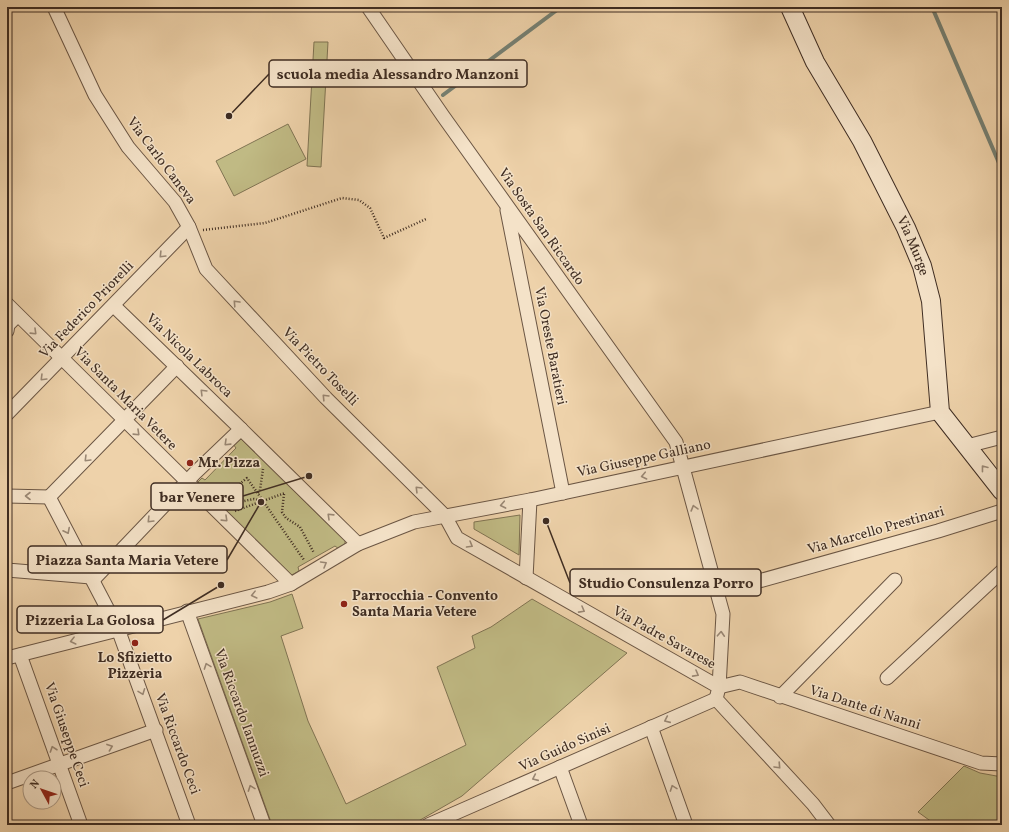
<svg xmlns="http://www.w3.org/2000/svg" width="1009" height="832" viewBox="0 0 1009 832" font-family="Vollkorn,serif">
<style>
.green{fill:#c0ba84;stroke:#807453}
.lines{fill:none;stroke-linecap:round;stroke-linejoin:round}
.stream{stroke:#758073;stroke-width:4}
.street-casing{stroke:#6b5644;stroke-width:15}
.secondary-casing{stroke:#3f2d22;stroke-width:20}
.path{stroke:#3f2d22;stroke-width:2.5;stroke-dasharray:1 2;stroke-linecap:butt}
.street{stroke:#f4e2c8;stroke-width:13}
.secondary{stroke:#f4e2c8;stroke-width:18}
.oneway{stroke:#9a8875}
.poi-dot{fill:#8f2418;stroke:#f4e2c8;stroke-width:1.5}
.labels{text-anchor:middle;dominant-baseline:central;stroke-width:3;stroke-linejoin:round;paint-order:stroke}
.street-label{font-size:14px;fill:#3f2d22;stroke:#f4e2c8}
.poi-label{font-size:14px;font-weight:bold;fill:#3f2d22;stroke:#f4e2c8;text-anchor:start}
.leader{fill:none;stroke:#3f2d22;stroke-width:1.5}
.callout-dot{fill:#3f2d22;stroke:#f4e2c8;stroke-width:1.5}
.callout{fill:#f4e2c8;stroke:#3f2d22;stroke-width:1.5}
.callout-label{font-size:15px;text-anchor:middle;font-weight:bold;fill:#3f2d22}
</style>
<rect width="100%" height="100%" fill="#eed2aa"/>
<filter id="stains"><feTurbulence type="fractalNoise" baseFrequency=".005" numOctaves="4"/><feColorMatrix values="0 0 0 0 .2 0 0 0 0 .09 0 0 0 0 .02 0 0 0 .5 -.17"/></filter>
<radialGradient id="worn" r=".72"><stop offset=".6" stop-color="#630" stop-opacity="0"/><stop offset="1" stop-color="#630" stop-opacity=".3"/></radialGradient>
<g class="green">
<path d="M314,42H328L321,167L307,166Z"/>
<path d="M288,124L306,159L234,196L216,161Z"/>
<path d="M241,439L345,541V546L339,549L335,546L298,567L299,571L292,575L289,574L197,483L202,478L205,480L236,448L233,444Z"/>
<path d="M520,515L519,555L474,529V522Z"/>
<path d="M292,594L303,628L281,636L308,721L346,804L466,745L437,667L475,648L472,636L491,627L532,599L627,653L462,796L415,823L409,825H272L198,619L270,602Z"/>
<path d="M964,766L980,773L1002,777V825H936L918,812Z"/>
</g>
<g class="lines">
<g class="stream">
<path d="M932,7L1002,170"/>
<path d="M443,95L561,7"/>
</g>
<g class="street-casing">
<g id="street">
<path d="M54,7L95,95L128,147L175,202L189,227L206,269L326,398L445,516L457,538L719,687L716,699L813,804L829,825"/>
<path d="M368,7L443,116L676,442L723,614L719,687L740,682L981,763L1002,764"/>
<path d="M507,210L563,493"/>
<path d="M7,304L291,584"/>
<path d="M114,306L241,429"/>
<path d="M7,331L8,325L17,316"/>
<path d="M7,414L189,227"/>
<path d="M967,446L1002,437"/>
<path d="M7,496L49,497"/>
<path d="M49,497L118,629L189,825"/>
<path d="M49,497L177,366"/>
<path d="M7,570L91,577"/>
<path d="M526,578L530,500"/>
<path d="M93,580L195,473L241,429L358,544"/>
<path d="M759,581L938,531L1002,511"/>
<path d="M187,611L264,825"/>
<path d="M20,655L81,825"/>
<path d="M7,658L268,592L291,584L358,544L414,522L530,500L940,412"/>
<path d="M887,678L1002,571"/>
<path d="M780,697L895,580"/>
<path d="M651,727L686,825"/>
<path d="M560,767L581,825"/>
<path d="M7,783L156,730"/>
<path d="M428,825L716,699"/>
</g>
</g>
<g class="secondary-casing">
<g id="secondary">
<path id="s1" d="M790,7L815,62L862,141L906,228L922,266L931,301L940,412L1002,491"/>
</g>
</g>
<g class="path">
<path d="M203,230L265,223L342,198L359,200L370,208L384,238L426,219"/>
<path d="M258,493L260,490L263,469"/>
<path d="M284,494L282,512L286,518L300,527L314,553"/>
<path d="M263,501L254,499L244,501L232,490L247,478L304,560"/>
<path d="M235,511L285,493"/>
</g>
<use href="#street" class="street"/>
<use href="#secondary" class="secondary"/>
</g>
<defs><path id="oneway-chevron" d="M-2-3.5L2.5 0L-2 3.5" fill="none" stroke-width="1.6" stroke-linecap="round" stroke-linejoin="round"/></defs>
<g class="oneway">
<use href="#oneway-chevron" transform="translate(162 255) rotate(134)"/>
<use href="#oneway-chevron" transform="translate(236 303) rotate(-133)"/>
<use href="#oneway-chevron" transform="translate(34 332) rotate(44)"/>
<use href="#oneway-chevron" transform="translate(43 378) rotate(135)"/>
<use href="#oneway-chevron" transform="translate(203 392) rotate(-135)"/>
<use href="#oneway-chevron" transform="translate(325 397) rotate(-134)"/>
<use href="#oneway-chevron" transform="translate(137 433) rotate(44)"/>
<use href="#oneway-chevron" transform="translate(227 443) rotate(136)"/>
<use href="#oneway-chevron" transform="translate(87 459) rotate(135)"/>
<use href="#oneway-chevron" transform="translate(984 468) rotate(-128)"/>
<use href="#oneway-chevron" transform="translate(644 476) rotate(168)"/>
<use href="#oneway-chevron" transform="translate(418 489) rotate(-135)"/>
<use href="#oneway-chevron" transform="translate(28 496) rotate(-180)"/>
<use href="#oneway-chevron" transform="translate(503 505) rotate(169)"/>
<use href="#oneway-chevron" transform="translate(694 508) rotate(-106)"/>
<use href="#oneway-chevron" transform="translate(330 516) rotate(-136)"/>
<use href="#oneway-chevron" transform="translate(225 519) rotate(44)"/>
<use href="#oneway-chevron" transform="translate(150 520) rotate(134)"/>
<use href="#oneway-chevron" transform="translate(67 531) rotate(63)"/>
<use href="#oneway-chevron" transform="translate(470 545) rotate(30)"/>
<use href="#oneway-chevron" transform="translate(324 564) rotate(-30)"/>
<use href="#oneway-chevron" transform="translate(254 595) rotate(166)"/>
<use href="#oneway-chevron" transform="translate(582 610) rotate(29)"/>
<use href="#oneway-chevron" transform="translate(721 634) rotate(-87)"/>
<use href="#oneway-chevron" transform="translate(73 641) rotate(166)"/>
<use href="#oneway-chevron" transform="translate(207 666) rotate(-110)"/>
<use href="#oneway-chevron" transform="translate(696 674) rotate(29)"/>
<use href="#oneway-chevron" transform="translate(142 692) rotate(69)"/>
<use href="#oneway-chevron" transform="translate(667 720) rotate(156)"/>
<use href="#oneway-chevron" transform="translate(110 747) rotate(-20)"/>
<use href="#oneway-chevron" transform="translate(53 749) rotate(-109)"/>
<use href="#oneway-chevron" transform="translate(778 766) rotate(47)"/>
<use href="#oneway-chevron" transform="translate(535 778) rotate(156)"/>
<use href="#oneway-chevron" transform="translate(251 788) rotate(-110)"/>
<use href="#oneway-chevron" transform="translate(673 788) rotate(-110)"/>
</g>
<g class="poi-dot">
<circle cx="190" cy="463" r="4"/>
<circle cx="344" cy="604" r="4"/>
<circle cx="135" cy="643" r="4"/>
</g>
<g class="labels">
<g class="street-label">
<text transform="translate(161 161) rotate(53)">Via Carlo Caneva</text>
<text transform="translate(541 227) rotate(55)">Via Sosta San Riccardo</text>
<text stroke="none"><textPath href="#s1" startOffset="269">Via Murge</textPath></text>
<text transform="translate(87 310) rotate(-46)">Via Federico Priorelli</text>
<text transform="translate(550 346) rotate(79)">Via Oreste Baratieri</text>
<text transform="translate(189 356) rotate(44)">Via Nicola Labroca</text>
<text transform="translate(320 367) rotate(46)">Via Pietro Toselli</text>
<text transform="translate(125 399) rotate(45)">Via Santa Maria Vetere</text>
<text transform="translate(644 459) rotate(-12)">Via Giuseppe Galliano</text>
<text transform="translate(876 531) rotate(-16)">Via Marcello Prestinari</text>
<text transform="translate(664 638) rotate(29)">Via Padre Savarese</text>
<text transform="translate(865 708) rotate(18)">Via Dante di Nanni</text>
<text transform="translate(241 713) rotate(70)">Via Riccardo Iannuzzi</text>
<text transform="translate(66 735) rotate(71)">Via Giuseppe Ceci</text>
<text transform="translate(177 744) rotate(70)">Via Riccardo Ceci</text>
<text transform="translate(565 748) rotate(-24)">Via Guido Sinisi</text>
</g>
<g class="poi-label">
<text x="198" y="463">Mr. Pizza</text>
<text x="352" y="596">Parrocchia - Convento<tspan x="352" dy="16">Santa Maria Vetere</tspan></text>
<text x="135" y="658" text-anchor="middle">Lo Sfizietto<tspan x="135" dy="16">Pizzeria</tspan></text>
</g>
</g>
<path class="leader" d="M229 116L269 74M309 476L243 496M261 502L227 560M546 521L570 583M221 585L163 620"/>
<g class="callout-dot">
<circle cx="229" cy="116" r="4"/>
<circle cx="309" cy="476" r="4"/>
<circle cx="261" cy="502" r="4"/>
<circle cx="546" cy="521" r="4"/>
<circle cx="221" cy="585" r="4"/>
</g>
<g class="callout">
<rect x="269" y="60" width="258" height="27" rx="4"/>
<rect x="151" y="483" width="92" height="27" rx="4"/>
<rect x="28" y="546" width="199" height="27" rx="4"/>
<rect x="570" y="569" width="191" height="27" rx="4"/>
<rect x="17" y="606" width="146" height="27" rx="4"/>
</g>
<g class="callout-label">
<text x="398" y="79">scuola media Alessandro Manzoni</text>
<text x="197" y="502">bar Venere</text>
<text x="127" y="565">Piazza Santa Maria Vetere</text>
<text x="666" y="588">Studio Consulenza Porro</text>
<text x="90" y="625">Pizzeria La Golosa</text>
</g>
<rect width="1009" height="832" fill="none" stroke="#eed2aa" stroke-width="24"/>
<rect x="8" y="8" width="993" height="816" fill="none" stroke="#3f2d22" stroke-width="2"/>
<rect x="12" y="12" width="985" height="808" fill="none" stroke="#3f2d22"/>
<g transform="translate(42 790) rotate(310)"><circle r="19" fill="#f4e2c8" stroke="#ac9a86"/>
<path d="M0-3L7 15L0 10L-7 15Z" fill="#8f2418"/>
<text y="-6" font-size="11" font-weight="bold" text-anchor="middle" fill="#3f2d22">N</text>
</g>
<rect width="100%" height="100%" filter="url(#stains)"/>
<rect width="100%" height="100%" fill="url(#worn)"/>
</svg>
